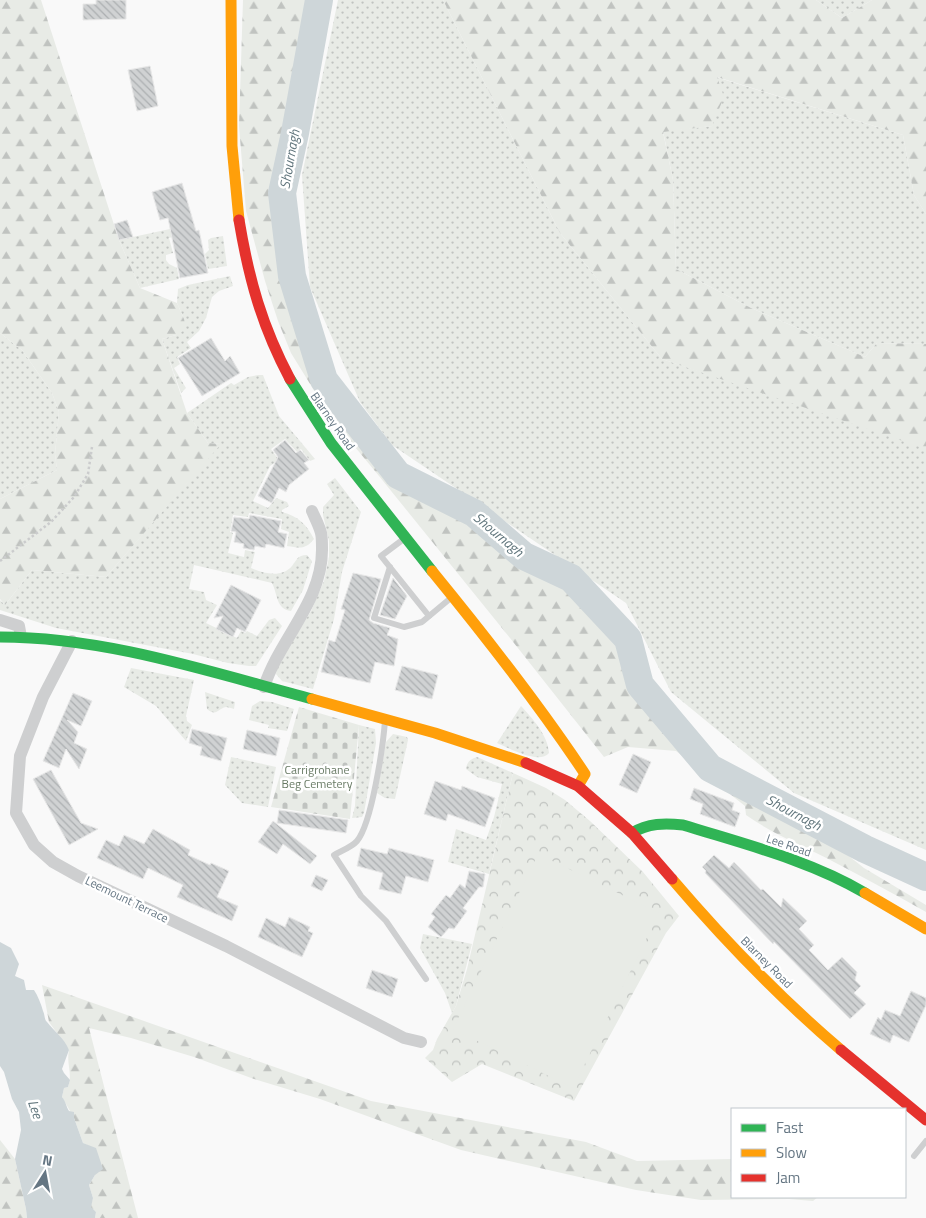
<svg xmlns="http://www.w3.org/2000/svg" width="926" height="1218" viewBox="0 0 926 1218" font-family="'Titillium Web',sans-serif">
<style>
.grass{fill:url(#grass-dots)}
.forest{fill:url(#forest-firs)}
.cemetery{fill:url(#cemetery-stones)}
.park{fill:url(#park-crowns)}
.pitch{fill:#e8ebe6}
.water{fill:#ced6d9}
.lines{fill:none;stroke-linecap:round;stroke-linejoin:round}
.river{stroke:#ced6d9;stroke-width:28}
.building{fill:url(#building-back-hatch);stroke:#e8e8e8}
.path{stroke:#cbcccd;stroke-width:2.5;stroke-dasharray:2.5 2.5;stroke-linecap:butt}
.lane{stroke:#cecfd0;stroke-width:6}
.street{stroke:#cecfd0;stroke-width:12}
.fast{stroke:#30b455;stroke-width:11}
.slow{stroke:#ff9f0a;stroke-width:11}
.jam{stroke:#e5322d;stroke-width:11}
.labels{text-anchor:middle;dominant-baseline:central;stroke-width:5;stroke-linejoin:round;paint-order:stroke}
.street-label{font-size:12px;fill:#657683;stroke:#fff}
.park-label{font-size:12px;fill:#687a64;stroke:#fff}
.water-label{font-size:14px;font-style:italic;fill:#60757c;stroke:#fff}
</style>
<defs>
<pattern id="grass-dots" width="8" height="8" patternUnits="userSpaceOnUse" patternTransform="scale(1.25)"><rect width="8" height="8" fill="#e8ebe6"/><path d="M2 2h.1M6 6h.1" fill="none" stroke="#c0c3c0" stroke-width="1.8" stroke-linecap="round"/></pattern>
<pattern id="forest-firs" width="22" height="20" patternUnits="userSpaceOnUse" patternTransform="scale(1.25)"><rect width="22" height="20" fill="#e8ebe6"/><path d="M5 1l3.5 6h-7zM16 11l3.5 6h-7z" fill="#c0c3c0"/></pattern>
<pattern id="cemetery-stones" width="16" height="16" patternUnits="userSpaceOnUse" patternTransform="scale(1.25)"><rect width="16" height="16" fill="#e8ebe6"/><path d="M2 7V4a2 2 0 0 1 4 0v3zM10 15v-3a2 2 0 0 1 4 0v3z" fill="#c0c3c0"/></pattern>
<pattern id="park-crowns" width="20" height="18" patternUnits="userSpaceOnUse" patternTransform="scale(1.25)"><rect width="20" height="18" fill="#e8ebe6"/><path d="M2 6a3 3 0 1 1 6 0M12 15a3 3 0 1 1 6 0" fill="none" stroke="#c0c3c0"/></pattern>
<pattern id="building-back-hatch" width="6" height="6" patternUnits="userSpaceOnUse" patternTransform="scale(1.25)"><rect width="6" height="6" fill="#d0d2d3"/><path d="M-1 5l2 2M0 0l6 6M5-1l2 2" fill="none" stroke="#acafb1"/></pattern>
</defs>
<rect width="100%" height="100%" fill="#f9f9f9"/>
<g class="grass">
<path d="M338,0H443L560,233L662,359L926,445V850L794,793L671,692L626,603L392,445L360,402L310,287L302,175Z"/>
<path d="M816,0H872L842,18Z"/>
<path d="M716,77L903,135L914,195L926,214V344L877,343L865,357L751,308L676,269L673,180L663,131L712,126Z"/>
<path d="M193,224L195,231L169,238L173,253L166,255V260L169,264L177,268L179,279L140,288L119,240Z"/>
<path d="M223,236L227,266L208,269L205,254L209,250L208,240L211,238Z"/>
<path d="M230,276L233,286L219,291L212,297L206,318L199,331L187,342L191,348L177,357L180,364L174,368L186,388L181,393L162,339L176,335L184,319L177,303L178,289L188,285Z"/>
<path d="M0,333L22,350L52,393L59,412L55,454L57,470L0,499Z"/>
<path d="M258,375H263L279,416L315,459L310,461L301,449L297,452L285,439L271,449L279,460L270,466L253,501L268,508L276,498L287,502L289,506L282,510V512C298,516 307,525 314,539C305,550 300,548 287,546L289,532L281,529L282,519L249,513L248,517L233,515L230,532L233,533L228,553L244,557L245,550L255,552L251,568C264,574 282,578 292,566C297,560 297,555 307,555L312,561L303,590L291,611C276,609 278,595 272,583L194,565L189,589L204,592L206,600L217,605L206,623L237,638L241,631L245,633L247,631L257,636L269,620L275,618L282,626L256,666H249L228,663L193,654L56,628L0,610V600L5,605L32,570L106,577L220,444L208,443L187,413L231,383L234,385L248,377Z"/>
<path d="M335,478L361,512L342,572L334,619L313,689L282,681L276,674L278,665L311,611L324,581L329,557V541L323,515V507L334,495L327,484Z"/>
<path d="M131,668L194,680L186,716L187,721L192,725L186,741L156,706L124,687Z"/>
<path d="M205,692L235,702L234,709C231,708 228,707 226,707C217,709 217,717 207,709Z"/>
<path d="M260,701L272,702L294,709L287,731L268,728L269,725L249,720L252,706Z"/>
<path d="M521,706C532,718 548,735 549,753C539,765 509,748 497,743Z"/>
<path d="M359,725L375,729L376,743L364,813L362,817L352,818L355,806Z"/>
<path d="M393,734L407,737L408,740L395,799L385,798L377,793L386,742Z"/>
<path d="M231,757L276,767L268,807L242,803L225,785Z"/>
<path d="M477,757L513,773L489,874L448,862L456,829L486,840L494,817L502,784L477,777L466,769C467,762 470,759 477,757Z"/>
<path d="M423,934L472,944L456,1006L452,1013L445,993L420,948Z"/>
</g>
<g class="forest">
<path d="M0,0H41L119,240L140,288L177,303L184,319L186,329L176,335L162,339L187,413L208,443L221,444L106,577L32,570L5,605L0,599V499L57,470L55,454L59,412L52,393L22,350L0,333Z"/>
<path d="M243,0H314L279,185L276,222L318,378L393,475L448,509L497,543L531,570L567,584L623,641L637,686L670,731L708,769L835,845L864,868L926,905V912C896,895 865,878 834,862C804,846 774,835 746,815L745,806L676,751L628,747L604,757L510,638L379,476L331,418L291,353L278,321L265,281L246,211L239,126Z"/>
<path d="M443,0H816L842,18L872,0H926V214L914,195L903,135L717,77L724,97L712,126L663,132L673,180L676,269L751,308L865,357L877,343L926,344V449L662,359L560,233Z"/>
<path d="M42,985L371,1101L586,1142L637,1161L732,1159V1197H818L813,1201L789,1199L701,1200L636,1190L461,1150L320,1099L254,1079L194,1057L131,1038L89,1028L138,1218H95L96,1212L90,1207L93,1198L89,1185L95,1175L91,1147L83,1143L74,1118L62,1097L64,1088L68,1087C73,1074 66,1064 69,1050L49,1022Z"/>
<path d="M0,1140L15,1159L26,1209L27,1218H0Z"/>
</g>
<path class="cemetery" d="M299,707L359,725L350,819L271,807Z"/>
<path class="park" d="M513,773L546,788L565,800L590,821L643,872L679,916L666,933L574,1101L482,1064L452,1082L425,1058L433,1050L437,1039L456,1006L467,969Z"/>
<path class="pitch" d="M538,854L659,913L573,1088L453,1029Z"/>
<path class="water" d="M0,942L11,948L19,964L15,976L24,980L26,990H34C38,996 41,1004 43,1011C45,1015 44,1019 47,1022C54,1031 64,1038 69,1050L62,1069L64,1073L70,1080L68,1087L64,1088L62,1097C66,1102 66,1106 69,1111L74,1112V1118L83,1143L96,1148L103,1169L95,1175L89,1185L93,1198L91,1207L96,1212L95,1218H27L26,1209L15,1159L21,1130L19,1112L12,1099L4,1072L0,1066Z"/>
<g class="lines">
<path class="river" d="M319,0L295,133L282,193L292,276L324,380L398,475L474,513L524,556L571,578L628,639L640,685L710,768L865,849L926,877"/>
</g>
<g class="building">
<path d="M96,0H126V19L83,20V4H96Z"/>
<path d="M150,66L158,106L137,111L128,70Z"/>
<path d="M182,183L196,231L199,230L208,273L180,278L168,218L160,220L152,192Z"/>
<path d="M127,220L133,237L119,240L114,224Z"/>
<path d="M211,338L225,361L230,356L240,373L202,396L178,358Z"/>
<path d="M285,440L296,453L300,450L309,460L304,463L309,469L289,485L286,492L279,488L272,503L258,496L278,457L273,450Z"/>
<path d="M250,515L281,521L278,532L287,534L284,548L266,544L265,548L255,546L254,550L243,548L244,544L234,542L236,532L231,531L234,517L249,519Z"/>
<path d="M353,573L381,579L369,620L373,623L390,628L387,635L398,639L394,666L375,662L370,683L321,672L329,640L335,642L345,610L341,609Z"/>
<path d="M393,578L407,596L395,619L380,615Z"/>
<path d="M231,585L261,600L245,632L237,628L233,637L216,629L223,616L214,618Z"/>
<path d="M402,666L438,675L432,699L395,690Z"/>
<path d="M73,693L92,701L81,726L67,720L78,732L74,743L87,749L79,769L66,749L59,768L43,761Z"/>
<path d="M192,729L227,738L221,761L200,755L202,747L189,743Z"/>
<path d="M247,730L280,738L276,756L243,749Z"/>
<path d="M633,754L651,762L637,793L619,785Z"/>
<path d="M51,770L81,823L98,829L69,845L33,779Z"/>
<path d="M435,781L461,790L462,786L495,798L485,827L448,814L446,821L424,814Z"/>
<path d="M694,788L734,803L732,810L740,813L735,827L700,814L703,804L690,799Z"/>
<path d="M279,810L348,820L346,833L277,823Z"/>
<path d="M273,821L317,856L310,864L283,844L277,854L258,842Z"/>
<path d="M153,829L190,850L188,855L210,865L211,863L229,871L217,897L238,906L232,921L177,897L183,885L148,868L143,879L97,858L106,840L119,846L124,835L144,844Z"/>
<path d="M361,848L387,854L389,848L434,860L428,882L406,876L401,894L379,889L383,873L357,866Z"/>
<path d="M714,855L729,868L734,862L761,890L763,889L781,907L783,898L807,921L799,929L814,945L809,950L828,970L842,957L857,972L855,980L861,986L854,993L866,1004L850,1019L774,942L773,944L705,873L706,871L702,867Z"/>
<path d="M469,871L485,874L483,887H479L463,908L467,911L454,929L449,928L441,937L428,927L435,917L431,914L446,895L450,898L460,884L465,888Z"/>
<path d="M316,875L328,880L322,891L311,886Z"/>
<path d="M289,917L310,927L308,931L313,933L302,957L258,937L266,918L285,927Z"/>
<path d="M372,970L398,979L392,997L366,988Z"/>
<path d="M911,991L926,998V1005L909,1042L893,1035L890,1043L870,1034L878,1017L881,1020L885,1010L900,1016Z"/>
</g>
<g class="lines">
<path class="path" d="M0,561L51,522L74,497L88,474L92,447"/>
<g class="lane">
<path d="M405,538L381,556L429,616"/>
<path d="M390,567L374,618L404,627L422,622L452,597"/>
<path d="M385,721C383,746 372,823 357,841C352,847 341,851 334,855L361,896L386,921L426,979"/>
<path d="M914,1156L926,1141"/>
</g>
<g class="street">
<path d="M0,620L19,626L21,637"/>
<path d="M72,641L43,697L20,756L16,813L34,845L53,862L78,876L226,946L404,1038L421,1042"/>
<path d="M264,687C280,638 323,601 322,548C322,543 322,537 321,533C319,525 315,518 312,511"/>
</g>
<g class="fast">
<path d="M290,379L331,443L432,571"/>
<path d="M0,637C106,637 210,672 312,699"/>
<path d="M632,833C648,823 665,823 683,825C744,844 809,860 865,893"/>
</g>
<g class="slow">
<path d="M231,0L232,146L239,220"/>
<path d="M432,571C486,637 538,703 585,774L578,786"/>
<path d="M312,699L435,733L526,763"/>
<path d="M672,879C724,940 780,998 841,1050"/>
<path d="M865,893L926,929"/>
</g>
<g class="jam">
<path d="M239,220C249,280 262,326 290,379"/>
<path d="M526,763L578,786L632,833L672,879"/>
<path d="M841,1050L926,1120"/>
</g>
</g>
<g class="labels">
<g class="street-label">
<text transform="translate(333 421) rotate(55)">Blarney Road</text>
<text transform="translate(789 845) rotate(19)">Lee Road</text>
<text transform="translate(127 899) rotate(26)">Leemount Terrace</text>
<text transform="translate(767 962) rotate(45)">Blarney Road</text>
</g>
<g class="park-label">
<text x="317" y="769">Carrigrohane<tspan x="317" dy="14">Beg Cemetery</tspan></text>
</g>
<g class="water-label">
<text transform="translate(289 159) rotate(-80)">Shournagh</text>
<text transform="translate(499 534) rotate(40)">Shournagh</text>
<text transform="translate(794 812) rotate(28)">Shournagh</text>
<text transform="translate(36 1109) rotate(71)">Lee</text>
</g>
</g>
<rect x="731" y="1108" width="175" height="90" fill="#ffffff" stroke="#c1c8cd"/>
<rect x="741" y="1124" width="25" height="8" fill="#30b455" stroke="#c1c8cd"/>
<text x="776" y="1133" font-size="15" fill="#657683">Fast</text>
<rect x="741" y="1149" width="25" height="8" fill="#ff9f0a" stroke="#c1c8cd"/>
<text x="776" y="1158" font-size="15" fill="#657683">Slow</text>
<rect x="741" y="1174" width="25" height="8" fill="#e5322d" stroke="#c1c8cd"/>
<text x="776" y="1183" font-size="15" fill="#657683">Jam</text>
<g transform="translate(45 1173) rotate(11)" stroke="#ffffff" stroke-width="4" paint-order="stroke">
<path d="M0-4L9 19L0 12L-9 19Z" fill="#657683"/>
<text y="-8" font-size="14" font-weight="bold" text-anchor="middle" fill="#657683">N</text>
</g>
</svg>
